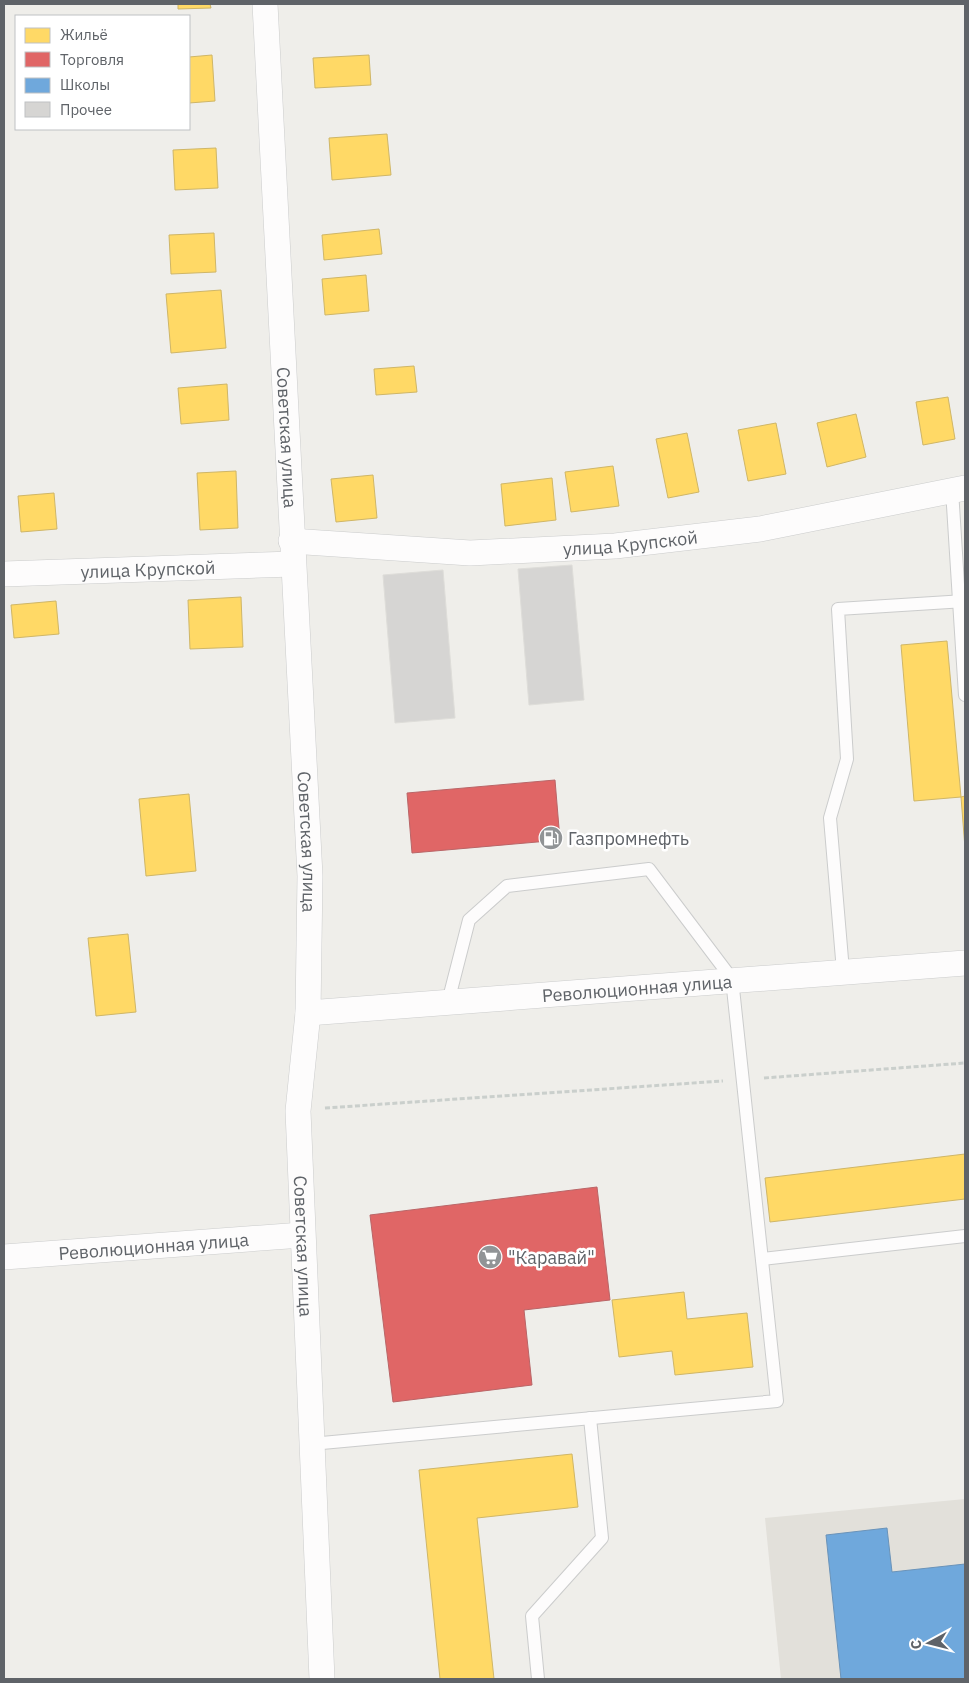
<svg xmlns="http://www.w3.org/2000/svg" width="969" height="1683" viewBox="0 0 969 1683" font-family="'IBM Plex Sans',sans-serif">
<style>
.education{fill:#e2e0da}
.homes{fill:#ffd966;stroke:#cfb667}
.shops{fill:#e06666;stroke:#b96567}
.schools{fill:#6fa8dc;stroke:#6a93b9}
.building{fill:#d6d5d3;stroke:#deddd9}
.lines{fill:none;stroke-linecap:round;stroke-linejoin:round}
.service-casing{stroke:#cbcccc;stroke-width:14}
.minor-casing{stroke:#cbcccc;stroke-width:26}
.path{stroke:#cacfcc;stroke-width:3;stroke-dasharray:5 2.5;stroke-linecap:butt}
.service{stroke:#fdfcfc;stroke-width:12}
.minor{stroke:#fdfcfc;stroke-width:25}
.labels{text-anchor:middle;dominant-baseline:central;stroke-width:5;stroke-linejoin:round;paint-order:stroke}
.street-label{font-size:18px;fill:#5f6368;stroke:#fff}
.poi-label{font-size:18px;fill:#5f6368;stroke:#fff;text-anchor:start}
</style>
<rect width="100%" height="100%" fill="#efeeea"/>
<path class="education" d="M965,1499V1679H781L765,1518Z"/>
<g class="homes">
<path d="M178,4H210L211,8L178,9Z"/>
<path d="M212,55L215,101L189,103V57Z"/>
<path d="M369,55L371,85L315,88L313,58Z"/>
<path d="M387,134L391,175L332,180L329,138Z"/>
<path d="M216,148L218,188L175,190L173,150Z"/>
<path d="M379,229L382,254L324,260L322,235Z"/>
<path d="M214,233L216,272L171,274L169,235Z"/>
<path d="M366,275L369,311L325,315L322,279Z"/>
<path d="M221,290L226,348L171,353L166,294Z"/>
<path d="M414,366L417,392L376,395L374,369Z"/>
<path d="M227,384L229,420L181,424L178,388Z"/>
<path d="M948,397L955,439L923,445L916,402Z"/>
<path d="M856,414L866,457L827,467L817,423Z"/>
<path d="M776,423L786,474L748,481L738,430Z"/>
<path d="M687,433L699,492L668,498L656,439Z"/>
<path d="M613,466L619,506L571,512L565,472Z"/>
<path d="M236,471L238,528L200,530L197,473Z"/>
<path d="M373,475L377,518L336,522L331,479Z"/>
<path d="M552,478L556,520L505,526L501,484Z"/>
<path d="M54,493L57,529L21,532L18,496Z"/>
<path d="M241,597L243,647L190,649L188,600Z"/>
<path d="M56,601L59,634L14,638L11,605Z"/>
<path d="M947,641L961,797L914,801L901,645Z"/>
<path d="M189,794L196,871L146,876L139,799Z"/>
<path d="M965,796V848L961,797Z"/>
<path d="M128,934L136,1012L96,1016L88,938Z"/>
<path d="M965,1154V1199L770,1222L765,1178Z"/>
<path d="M684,1292L687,1319L747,1313L753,1367L675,1375L672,1351L619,1357L612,1300Z"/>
<path d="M572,1454L578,1507L477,1518L494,1679H440L419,1470Z"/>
</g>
<g class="shops">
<path d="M555,780L560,840L412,853L407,793Z"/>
<path d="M597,1187L610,1300L524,1310L532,1385L393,1402L370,1215Z"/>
</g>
<path class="schools" d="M887,1528L892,1572L965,1564V1679H841L826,1535Z"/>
<g class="building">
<path d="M572,565L584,700L529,705L518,569Z"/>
<path d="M443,570L455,718L395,723L383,575Z"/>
</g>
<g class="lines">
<g class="service-casing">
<g id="service">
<path d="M952,490L965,695"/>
<path d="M843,971L830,818L847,759L838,609L965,601"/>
<path d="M762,1259L965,1236"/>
<path d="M311,1444L777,1401L732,979L649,869L507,886L469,920L448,1002"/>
<path d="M538,1679L532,1616L602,1538L590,1418"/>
</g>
</g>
<g class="minor-casing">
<g id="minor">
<path id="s1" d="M265,4L310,876L308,1013L298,1111L322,1679"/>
<path id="s2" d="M291,541L470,553L615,546L760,529L965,488"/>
<path id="s3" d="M4,574L293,564"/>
<path id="s4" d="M308,1013L965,963"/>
<path id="s5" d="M4,1257L302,1235"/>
</g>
</g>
<g class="path">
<path d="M764,1078L965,1063"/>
<path d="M325,1108L723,1081"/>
</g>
<use href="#service" class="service"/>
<use href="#minor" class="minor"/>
</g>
<defs>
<g id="fuel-disc" transform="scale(1.25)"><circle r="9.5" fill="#919496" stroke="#fff"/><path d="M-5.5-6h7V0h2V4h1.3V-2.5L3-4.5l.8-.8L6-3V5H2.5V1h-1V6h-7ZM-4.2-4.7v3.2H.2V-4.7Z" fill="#fff"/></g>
<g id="supermarket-disc" transform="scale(1.25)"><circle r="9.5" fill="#919496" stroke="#fff"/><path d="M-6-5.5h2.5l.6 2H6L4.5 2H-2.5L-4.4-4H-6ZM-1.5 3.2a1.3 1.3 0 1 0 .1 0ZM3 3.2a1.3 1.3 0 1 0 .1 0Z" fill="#fff"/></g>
</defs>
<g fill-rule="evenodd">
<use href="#fuel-disc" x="551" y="838"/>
<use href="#supermarket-disc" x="490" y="1257"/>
</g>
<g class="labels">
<g class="street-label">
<text stroke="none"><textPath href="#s1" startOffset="434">Советская улица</textPath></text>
<text stroke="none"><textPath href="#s2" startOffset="340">улица Крупской</textPath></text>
<text stroke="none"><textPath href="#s3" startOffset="144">улица Крупской</textPath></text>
<text stroke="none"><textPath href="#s1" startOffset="839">Советская улица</textPath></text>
<text stroke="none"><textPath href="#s4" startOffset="330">Революционная улица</textPath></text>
<text stroke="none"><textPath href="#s5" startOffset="150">Революционная улица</textPath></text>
<text stroke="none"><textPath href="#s1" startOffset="1244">Советская улица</textPath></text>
</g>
<g class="poi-label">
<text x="568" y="838">Газпромнефть</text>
<text x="508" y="1257">"Каравай"</text>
</g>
</g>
<rect width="969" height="1683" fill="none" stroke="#5f6368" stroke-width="10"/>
<rect x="15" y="15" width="175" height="115" fill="#ffffff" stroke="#bfc1c3"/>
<rect x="25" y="28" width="25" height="15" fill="#ffd966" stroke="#bfc1c3"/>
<text x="60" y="40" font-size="15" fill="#5f6368">Жильё</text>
<rect x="25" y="52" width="25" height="15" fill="#e06666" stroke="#bfc1c3"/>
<text x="60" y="65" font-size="15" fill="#5f6368">Торговля</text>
<rect x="25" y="78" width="25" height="15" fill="#6fa8dc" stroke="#bfc1c3"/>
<text x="60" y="90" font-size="15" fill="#5f6368">Школы</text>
<rect x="25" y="102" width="25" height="15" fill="#d6d5d3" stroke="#bfc1c3"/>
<text x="60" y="115" font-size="15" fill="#5f6368">Прочее</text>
<g transform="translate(929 1643) rotate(263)" stroke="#ffffff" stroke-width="4" paint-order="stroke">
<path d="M0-4L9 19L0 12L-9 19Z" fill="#5f6368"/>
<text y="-8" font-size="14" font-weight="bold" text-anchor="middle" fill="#5f6368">С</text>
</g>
</svg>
